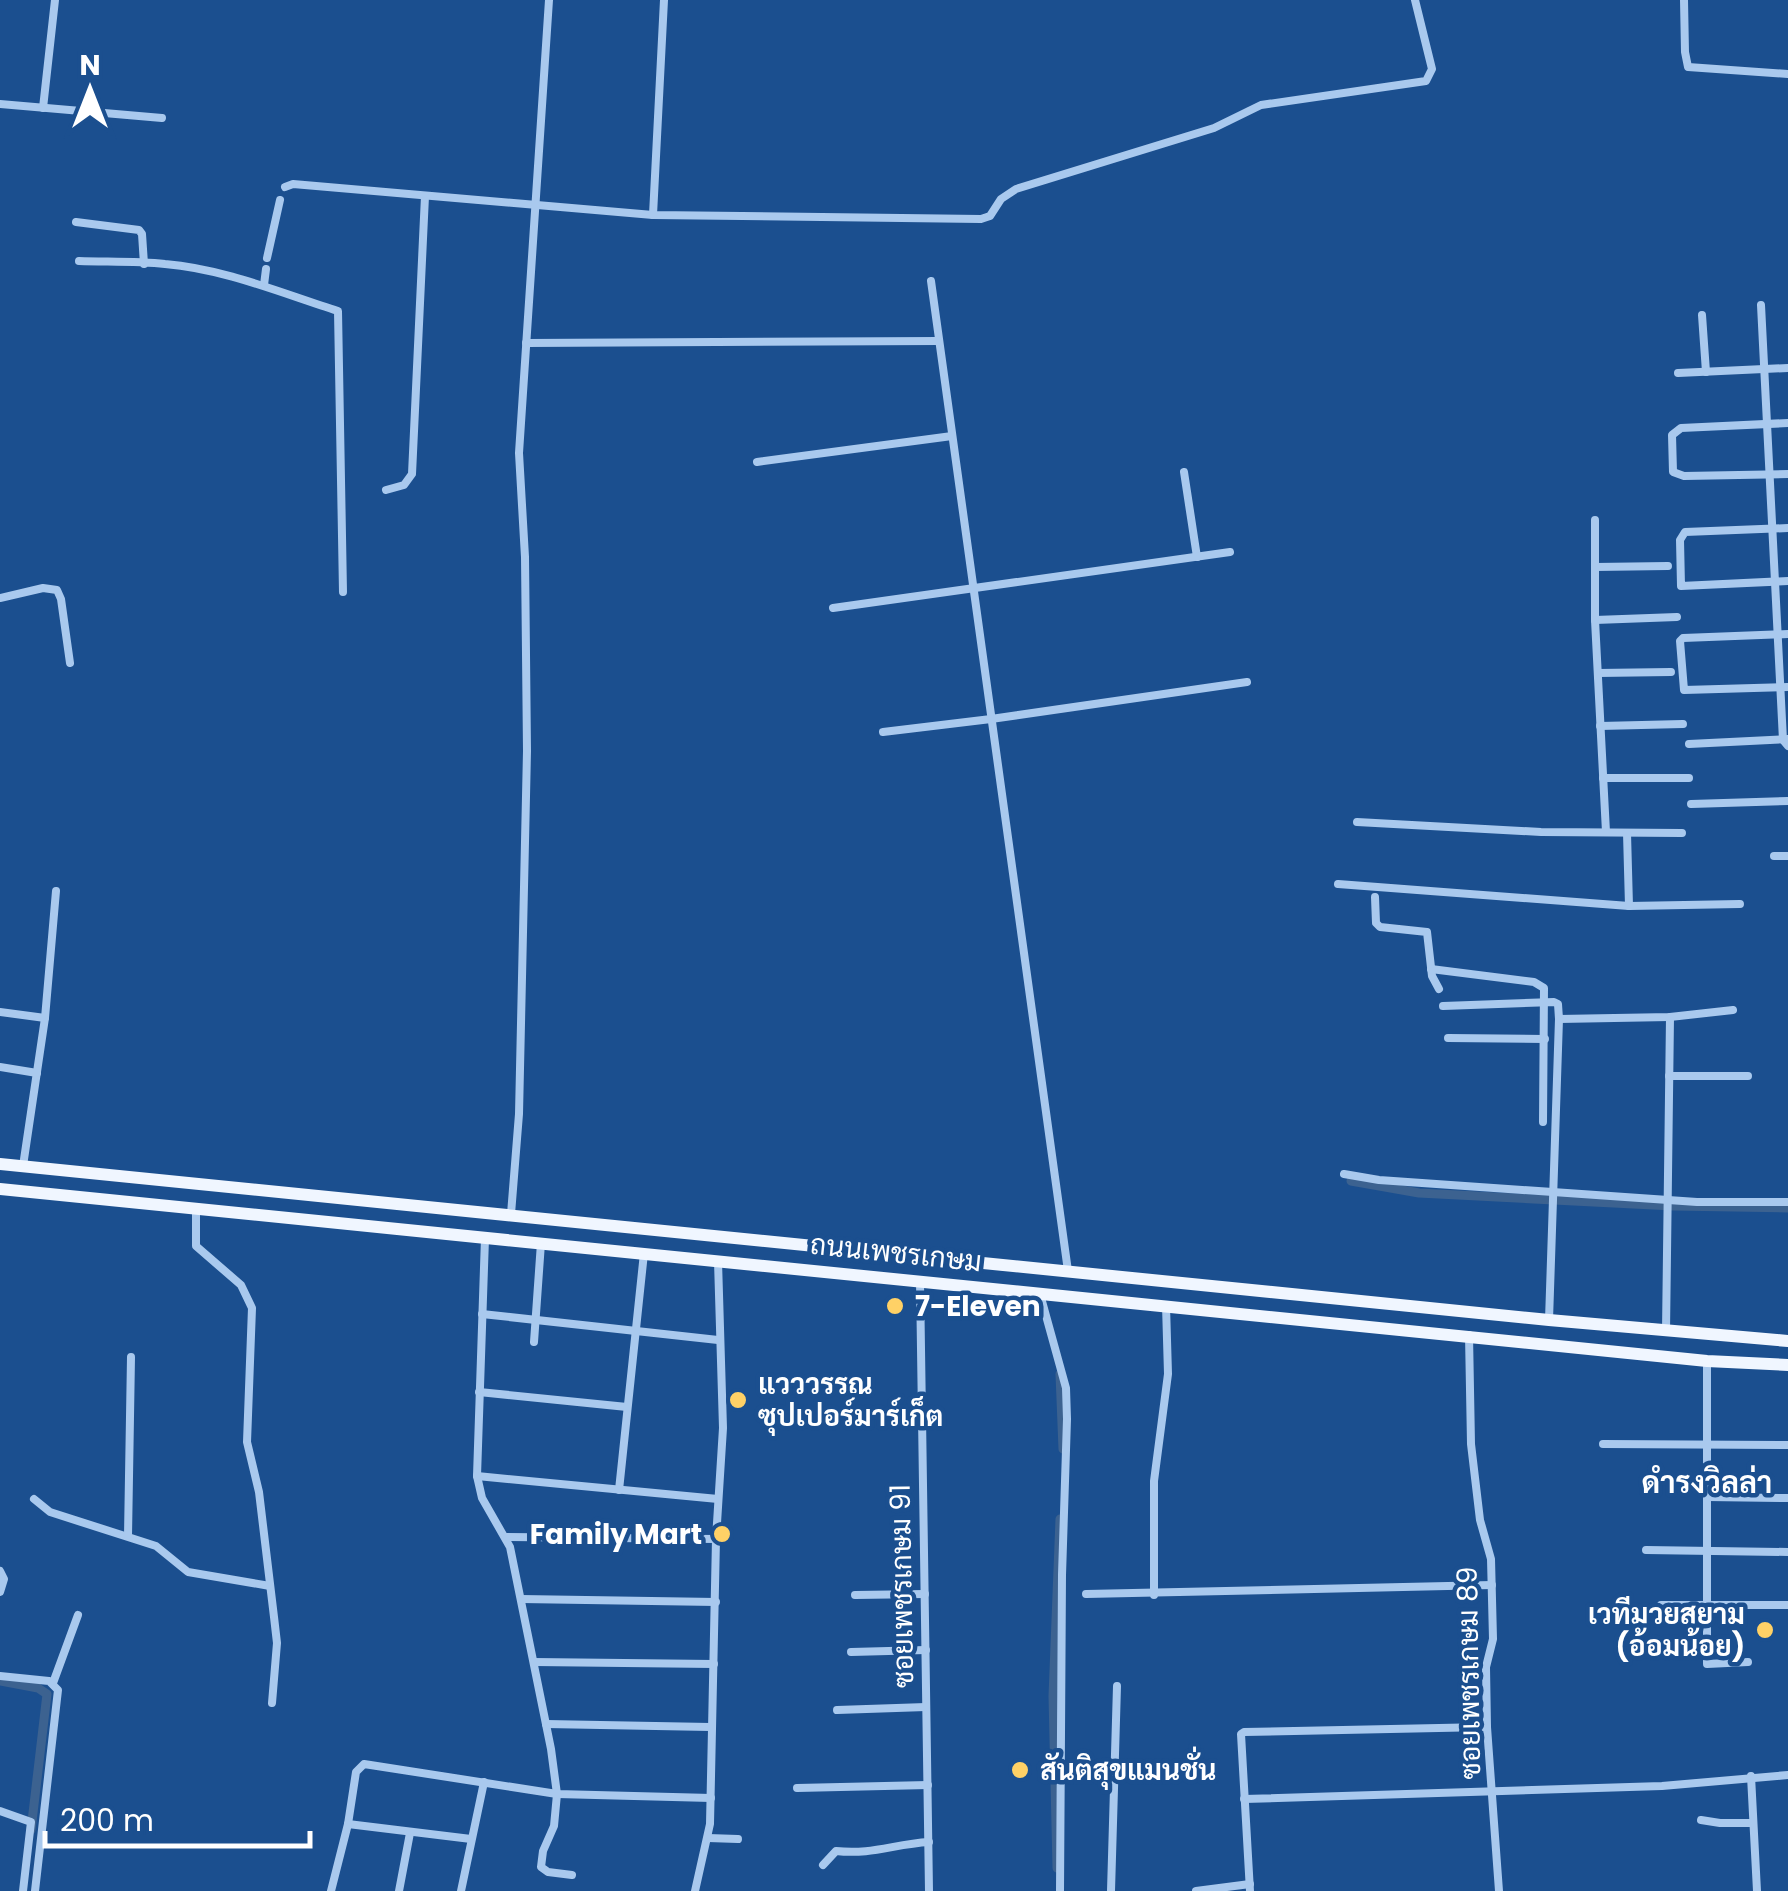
<svg xmlns="http://www.w3.org/2000/svg" width="1788" height="1891" viewBox="0 0 1788 1891" font-family="Poppins,Sarabun,sans-serif">
<style>
.lines{fill:none;stroke-linecap:round;stroke-linejoin:round}
.canal{stroke:#3c6290;stroke-width:9}
.street{stroke:#a9c9ee;stroke-width:8}
.primary{stroke:#f0f6ff;stroke-width:12}
.poi-dot{fill:#ffd166;stroke:#1b4f8f;stroke-width:4}
.labels{text-anchor:middle;dominant-baseline:central;stroke-width:9;stroke-linejoin:round;paint-order:stroke}
.street-label{font-size:28px;fill:#fff;stroke:#1b4f8f}
.poi-label{font-size:28px;font-weight:bold;fill:#fff;stroke:#1b4f8f;text-anchor:start}
.neighbourhood-label{font-size:30px;font-weight:bold;fill:#fff;stroke:#1b4f8f}
</style>
<rect width="100%" height="100%" fill="#1b4f8f"/>
<g class="lines">
<g class="canal">
<path d="M1351,1181L1419,1193L1673,1206L1788,1208"/>
<path d="M1060,1374L1063,1449"/>
<path d="M0,1681L38,1688L47,1694L31,1830"/>
<path d="M1057,1868L1053,1696L1060,1519"/>
</g>
<g class="street">
<path d="M1684,0L1685,52L1688,67L1788,74"/>
<path d="M0,104L162,118"/>
<path d="M43,108L55,0"/>
<path d="M285,187L293,184L653,215L981,219L990,216L1001,199L1016,189L1214,128L1261,105L1426,81L1432,69L1415,0"/>
<path d="M653,215L664,0"/>
<path d="M76,222L139,230L142,234L144,264"/>
<path d="M267,258L280,200"/>
<path d="M79,261C107,262 137,261 165,264C225,269 281,293 338,311L343,592"/>
<path d="M931,281L1068,1271"/>
<path d="M264,285L266,269"/>
<path d="M1761,305L1783,740L1788,746"/>
<path d="M1702,315L1706,372"/>
<path d="M526,343L939,341"/>
<path d="M1678,373L1788,368"/>
<path d="M1788,423L1681,428L1672,435L1673,472L1684,476L1788,474"/>
<path d="M757,462L952,436"/>
<path d="M1184,472L1197,557"/>
<path d="M386,490L404,485L412,474L425,196"/>
<path d="M1595,520V620L1606,832"/>
<path d="M1788,528L1685,532L1680,540L1681,586L1788,581"/>
<path d="M1595,567L1668,566"/>
<path d="M0,598L43,588L57,590L61,599L70,663"/>
<path d="M833,608L1230,552"/>
<path d="M1595,620L1677,617"/>
<path d="M1788,634L1683,638L1680,641L1684,690L1788,687"/>
<path d="M1598,673L1671,672"/>
<path d="M1600,726L1683,724"/>
<path d="M883,732L991,719L1247,682"/>
<path d="M1689,744L1788,739"/>
<path d="M1603,778H1689"/>
<path d="M1691,804L1788,801"/>
<path d="M1357,822L1541,832L1682,833"/>
<path d="M1627,833L1629,906"/>
<path d="M1774,856H1788"/>
<path d="M1338,884L1629,906L1740,904"/>
<path d="M1375,897L1376,923L1380,927L1427,932L1432,976L1439,989"/>
<path d="M1431,969L1534,982L1544,988L1543,1122"/>
<path d="M1443,1006L1554,1002L1558,1004L1559,1019L1670,1017L1733,1010"/>
<path d="M0,1012L45,1018"/>
<path d="M1448,1038L1545,1039"/>
<path d="M0,1067L37,1073"/>
<path d="M1669,1076H1748"/>
<path d="M23,1166L45,1018L56,891"/>
<path d="M1344,1174L1379,1180L1697,1202H1788"/>
<path d="M196,1208V1246L241,1285L252,1308L247,1442L259,1492L274,1617L277,1643L272,1703"/>
<path d="M511,1214L519,1114L527,751L525,557L519,453L549,0"/>
<path d="M485,1238L477,1476L482,1498L510,1547L551,1749L557,1794L554,1826L543,1851L541,1867L548,1872L572,1875"/>
<path d="M920,1281L929,1891"/>
<path d="M1040,1294L1066,1388L1067,1419L1062,1575L1060,1891"/>
<path d="M482,1314L718,1340"/>
<path d="M1549,1320L1559,1019"/>
<path d="M1666,1332L1670,1017"/>
<path d="M1469,1335L1471,1444L1480,1520L1491,1559L1493,1639L1486,1667L1487,1727L1499,1891"/>
<path d="M534,1342L541,1243"/>
<path d="M1707,1361V1664L1748,1662"/>
<path d="M479,1392L627,1407"/>
<path d="M1603,1444L1788,1445"/>
<path d="M477,1476L718,1499"/>
<path d="M619,1490L644,1253"/>
<path d="M1707,1497L1788,1498"/>
<path d="M34,1499L50,1512L156,1546L188,1572L270,1586"/>
<path d="M128,1536L131,1357"/>
<path d="M507,1537L716,1539"/>
<path d="M1646,1550L1788,1552"/>
<path d="M0,1571L4,1579L0,1592"/>
<path d="M1086,1594L1492,1585"/>
<path d="M855,1595L925,1594"/>
<path d="M1154,1595V1481L1168,1374L1166,1305"/>
<path d="M521,1599L716,1602"/>
<path d="M1661,1605H1788"/>
<path d="M851,1652L926,1650"/>
<path d="M534,1662L714,1664"/>
<path d="M0,1676L49,1681L58,1690L35,1891"/>
<path d="M53,1683L78,1615"/>
<path d="M837,1710L926,1707"/>
<path d="M546,1724L710,1727"/>
<path d="M1751,1776L1757,1891"/>
<path d="M797,1788L928,1785"/>
<path d="M1244,1799L1662,1786L1788,1775"/>
<path d="M0,1811L31,1822L23,1891"/>
<path d="M1701,1820L1720,1823H1753"/>
<path d="M348,1824L471,1839"/>
<path d="M708,1838L738,1839"/>
<path d="M823,1865L836,1851C872,1855 894,1844 929,1842"/>
<path d="M331,1891L348,1824L356,1772L364,1764L557,1794L711,1798"/>
<path d="M399,1891L410,1833"/>
<path d="M461,1891L484,1782"/>
<path d="M695,1891L710,1824L716,1539L723,1428L718,1261"/>
<path d="M1111,1891L1117,1686"/>
<path d="M1196,1891L1250,1884"/>
<path d="M1250,1891L1241,1734L1244,1732L1487,1727"/>
</g>
<g class="primary">
<path d="M0,1164L1549,1320L1788,1341"/>
<path d="M0,1189L1707,1361L1788,1365"/>
</g>
</g>
<g class="poi-dot">
<circle cx="895" cy="1306" r="10"/>
<circle cx="738" cy="1400" r="10"/>
<circle cx="722" cy="1534" r="10"/>
<circle cx="1765" cy="1630" r="10"/>
<circle cx="1020" cy="1770" r="10"/>
</g>
<g class="labels">
<g class="street-label">
<text transform="translate(896 1253) rotate(6)">ถนนเพชรเกษม</text>
<text transform="translate(902 1586) rotate(-91)">ซอยเพชรเกษม 91</text>
<text transform="translate(1469 1673) rotate(-91)">ซอยเพชรเกษม 89</text>
</g>
<g class="poi-label">
<text x="915" y="1306">7-Eleven</text>
<text x="758" y="1384">แวววรรณ<tspan x="758" dy="32">ซุปเปอร์มาร์เก็ต</tspan></text>
<text x="702" y="1534" text-anchor="end">Family Mart</text>
<text x="1745" y="1614" text-anchor="end">เวทีมวยสยาม<tspan x="1745" dy="32">(อ้อมน้อย)</tspan></text>
<text x="1040" y="1770">สันติสุขแมนชั่น</text>
</g>
<g class="neighbourhood-label">
<text x="1707" y="1482">ดำรงวิลล่า</text>
</g>
</g>
<g transform="translate(90 90)" stroke="#1b4f8f" stroke-width="8" paint-order="stroke">
<path d="M0-8L18 38L0 25L-18 38Z" fill="#ffffff"/>
<text y="-15" font-size="28" font-weight="bold" text-anchor="middle" fill="#ffffff">N</text>
</g>
<path d="M45 1831v15h265v-15" fill="none" stroke="#ffffff" stroke-width="5"/>
<text x="60" y="1831" font-size="30" fill="#ffffff" stroke="#1b4f8f" stroke-width="8" paint-order="stroke">200 m</text>
</svg>
